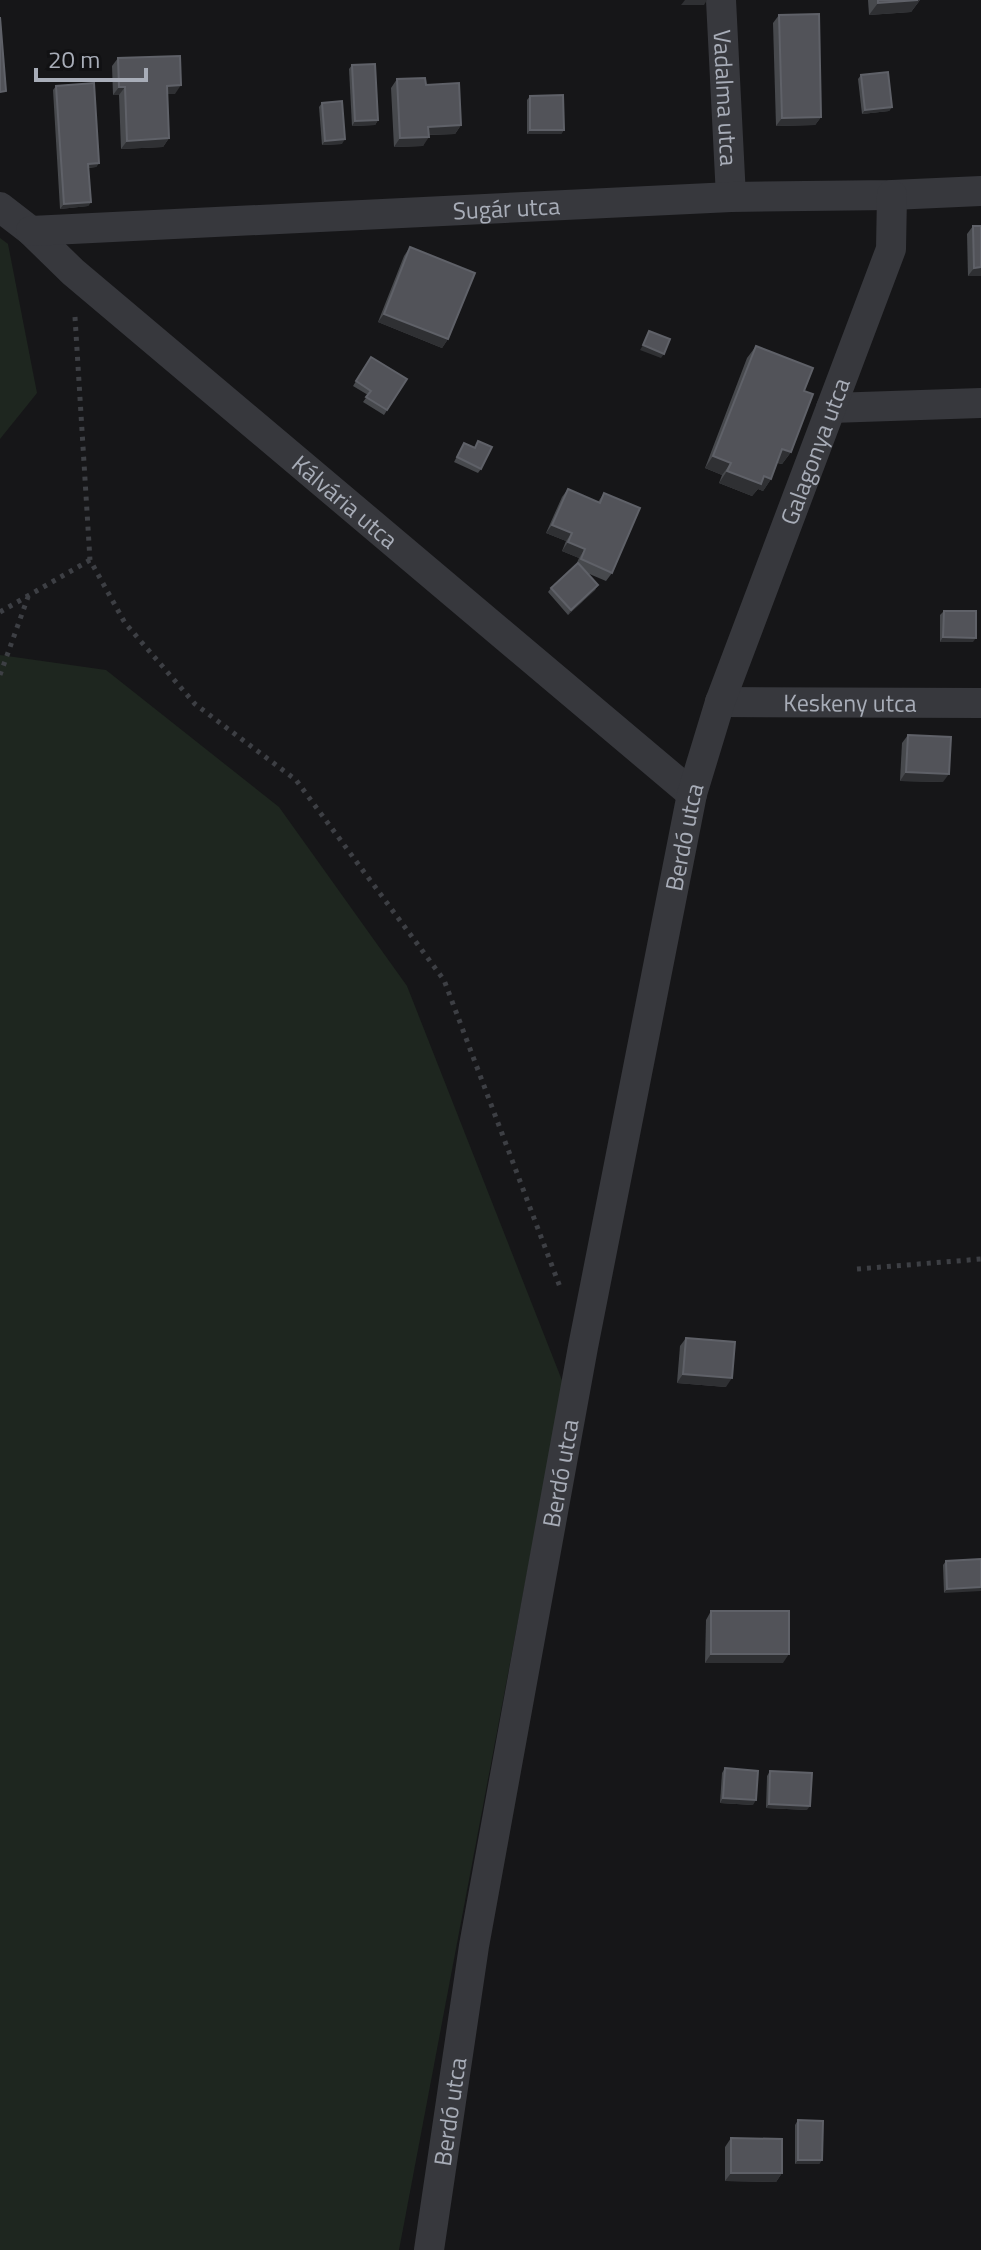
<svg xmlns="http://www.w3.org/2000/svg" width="981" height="2250" viewBox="0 0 981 2250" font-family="'Titillium Web',sans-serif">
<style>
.green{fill:#1e261f}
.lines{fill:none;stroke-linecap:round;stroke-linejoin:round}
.path{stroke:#3d3f44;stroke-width:5;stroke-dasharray:4 6;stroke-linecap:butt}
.street{stroke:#37383d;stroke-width:30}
.wall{fill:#47494d}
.shaded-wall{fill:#2f3033}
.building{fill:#525359;stroke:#5f6168;stroke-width:2}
.labels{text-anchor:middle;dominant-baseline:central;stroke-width:6;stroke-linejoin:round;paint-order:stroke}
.street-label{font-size:24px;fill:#a8adb8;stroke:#111113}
</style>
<rect width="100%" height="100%" fill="#161618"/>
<g class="green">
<path d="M0,238L8,244L37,393L0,439Z"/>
<path d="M0,655L106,670L279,807L407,986L563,1383L399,2250H0Z"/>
</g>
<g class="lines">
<g class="path">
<path d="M75,317L90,560L125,623L195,704L296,780L444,980L560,1287"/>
<path d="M0,612L90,560"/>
<path d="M0,675L28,597"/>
<path d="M857,1269L981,1259"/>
</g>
<g class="street">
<path id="s1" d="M721,0L731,197"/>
<path id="s2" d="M0,207L31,231L73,272L692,794"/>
<path id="s3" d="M31,231L731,197L892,195L981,191"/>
<path d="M831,408L981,403"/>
<path id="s4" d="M720,702L981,703"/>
<path id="s5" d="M429,2250L474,1946L583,1347L692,794L720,702L891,249L892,195"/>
</g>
</g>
<g class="wall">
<path d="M868,0H920L911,12L869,15Z"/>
<path d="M779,15L821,117L815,125L776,126L773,23Z"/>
<path d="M118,58L175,94H167L169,138L163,147L121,149L119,95H113L112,66Z"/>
<path d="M352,65L378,120L375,125L352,126L349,69Z"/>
<path d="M861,75L892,107L889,111L862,114L858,79Z"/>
<path d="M397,79L426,85L461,125L455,134L428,135L423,146L394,147L391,88Z"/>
<path d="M56,86L99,163L96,167L88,168L91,202L88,206L60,209L53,90Z"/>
<path d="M530,96L564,130L561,134H527V100Z"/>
<path d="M322,103L342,144L322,145L319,107Z"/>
<path d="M973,226L981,276H968L967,234Z"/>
<path d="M410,247L448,339L442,348L378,322L404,256Z"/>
<path d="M756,346L804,391L791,452L782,464L777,463L771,479L763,491L758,489L752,496L719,483L722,475L705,468L747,358Z"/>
<path d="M371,357L407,379L384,415L363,402L368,395L353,386Z"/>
<path d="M478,441L481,469L478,473L454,462L464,443L474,448Z"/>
<path d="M568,489L598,502L604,493L612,573L606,581L587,573L598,585L595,590L568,615L548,592L551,588L576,565L579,558L562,551L566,541L546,533L562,497Z"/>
<path d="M944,611L973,642H940V615Z"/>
<path d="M908,735L943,782L900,781L902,743Z"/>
<path d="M686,1338L726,1387L677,1383L680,1346Z"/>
<path d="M981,1559L944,1593L943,1565L946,1561Z"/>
<path d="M711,1611L783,1663H705L706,1620Z"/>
<path d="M725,1768L753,1805L720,1803L722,1773Z"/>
<path d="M770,1771L807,1810L766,1808L767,1776Z"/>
<path d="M798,2120L822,2160L819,2164H795V2125Z"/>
<path d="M731,2138L782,2173L776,2182L725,2181V2147Z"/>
</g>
<g class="shaded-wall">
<path d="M685,0H707L704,5H681Z"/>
<path d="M920,0L911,12L869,15L878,3Z"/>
<path d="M181,85L175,94H161L167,86Z"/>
<path d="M119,87H125L119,95H113Z"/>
<path d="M892,107L889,111L862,114L865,110Z"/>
<path d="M821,117L815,125L776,126L782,118Z"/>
<path d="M378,120L375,125L352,126L355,121Z"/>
<path d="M461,125L455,134L422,135L428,127Z"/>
<path d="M530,130H564L561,134H527Z"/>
<path d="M429,137L423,146L394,147L400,138Z"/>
<path d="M169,138L163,147L121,149L127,141Z"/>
<path d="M345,139L342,144L322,145L325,141Z"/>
<path d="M99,163L96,167L84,168L88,164Z"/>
<path d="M91,202L88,206L60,209L64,204Z"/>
<path d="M981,267V276H968L974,268Z"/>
<path d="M384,314L448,339L442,348L378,322Z"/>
<path d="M643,345L664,354L661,358L640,350Z"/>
<path d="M782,449L791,452L782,464L774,461Z"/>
<path d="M713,456L731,463L722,475L705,468Z"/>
<path d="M727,471L764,476L771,479L763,491L758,489L752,496L719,483Z"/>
<path d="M552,525L572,533L566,541L546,533Z"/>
<path d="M568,542L585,549L579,558L562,551Z"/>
<path d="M598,585L595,590L568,615L571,610Z"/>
<path d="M943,637L976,638L973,642H940Z"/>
<path d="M906,772L949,774L943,782L900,781Z"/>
<path d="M683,1374L732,1378L726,1387L677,1383Z"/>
<path d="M981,1587V1591L944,1593L947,1589Z"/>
<path d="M711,1654H789L783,1663H705Z"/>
<path d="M723,1798L756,1800L753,1805L720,1803Z"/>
<path d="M769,1804L810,1806L807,1810L766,1808Z"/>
<path d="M798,2160H822L819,2164H795Z"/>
<path d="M731,2173H782L776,2182L725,2181Z"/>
</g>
<g class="building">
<path d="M878,0H918L878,3Z"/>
<path d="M819,14L821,117L782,118L779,15Z"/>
<path d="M0,17L6,91L0,92Z"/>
<path d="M180,56L181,85L167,86L169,138L127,141L125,87H119L118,58Z"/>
<path d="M375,64L378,120L355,121L352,65Z"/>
<path d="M888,72L892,107L865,110L861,75Z"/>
<path d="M425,78L426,85L459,83L461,125L428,127L429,137L400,138L397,79Z"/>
<path d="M94,83L99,163L88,164L91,202L64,204L56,86Z"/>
<path d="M563,95L564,130H530V96Z"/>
<path d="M342,101L345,139L325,141L322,103Z"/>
<path d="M973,226H981V267L974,268Z"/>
<path d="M410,247L475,273L448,339L384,314Z"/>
<path d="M649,331L670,339L664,354L643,345Z"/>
<path d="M756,346L813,368L804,391L813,394L791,452L782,449L771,479L764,476L761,484L727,471L731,463L713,456Z"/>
<path d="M371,357L407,379L387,410L366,397L371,391L356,381Z"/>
<path d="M478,441L492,447L481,469L457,457L464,443L475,448Z"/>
<path d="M568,489L600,503L604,493L640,508L612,573L581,559L585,549L568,542L572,533L552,525Z"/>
<path d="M578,563L598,585L571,610L551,588Z"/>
<path d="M944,611H976V638L943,637Z"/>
<path d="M908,735L951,737L949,774L906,772Z"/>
<path d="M686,1338L735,1342L732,1378L683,1374Z"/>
<path d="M981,1559V1587L947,1589L946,1561Z"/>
<rect x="711" y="1611" width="78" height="43"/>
<path d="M725,1768L758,1771L756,1800L723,1798Z"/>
<path d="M770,1771L812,1773L810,1806L769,1804Z"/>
<path d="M798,2120L823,2121L822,2160H798Z"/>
<path d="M731,2138L782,2139V2173H731Z"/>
</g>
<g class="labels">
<g class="street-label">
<text stroke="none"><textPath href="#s1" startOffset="98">Vadalma utca</textPath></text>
<text stroke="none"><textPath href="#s3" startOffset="476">Sugár utca</textPath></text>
<text stroke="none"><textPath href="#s5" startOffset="1844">Galagonya utca</textPath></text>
<text stroke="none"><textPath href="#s2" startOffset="454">Kálvária utca</textPath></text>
<text stroke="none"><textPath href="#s4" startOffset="130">Keskeny utca</textPath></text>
<text stroke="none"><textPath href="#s5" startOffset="1436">Berdó utca</textPath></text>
<text stroke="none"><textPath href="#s5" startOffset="788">Berdó utca</textPath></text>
<text stroke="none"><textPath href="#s5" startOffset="140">Berdó utca</textPath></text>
</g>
</g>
<path d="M36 68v12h110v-12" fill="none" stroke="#a8adb8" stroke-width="4"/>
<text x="48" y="68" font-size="24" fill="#a8adb8" stroke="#111113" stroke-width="6" paint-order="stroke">20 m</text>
</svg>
